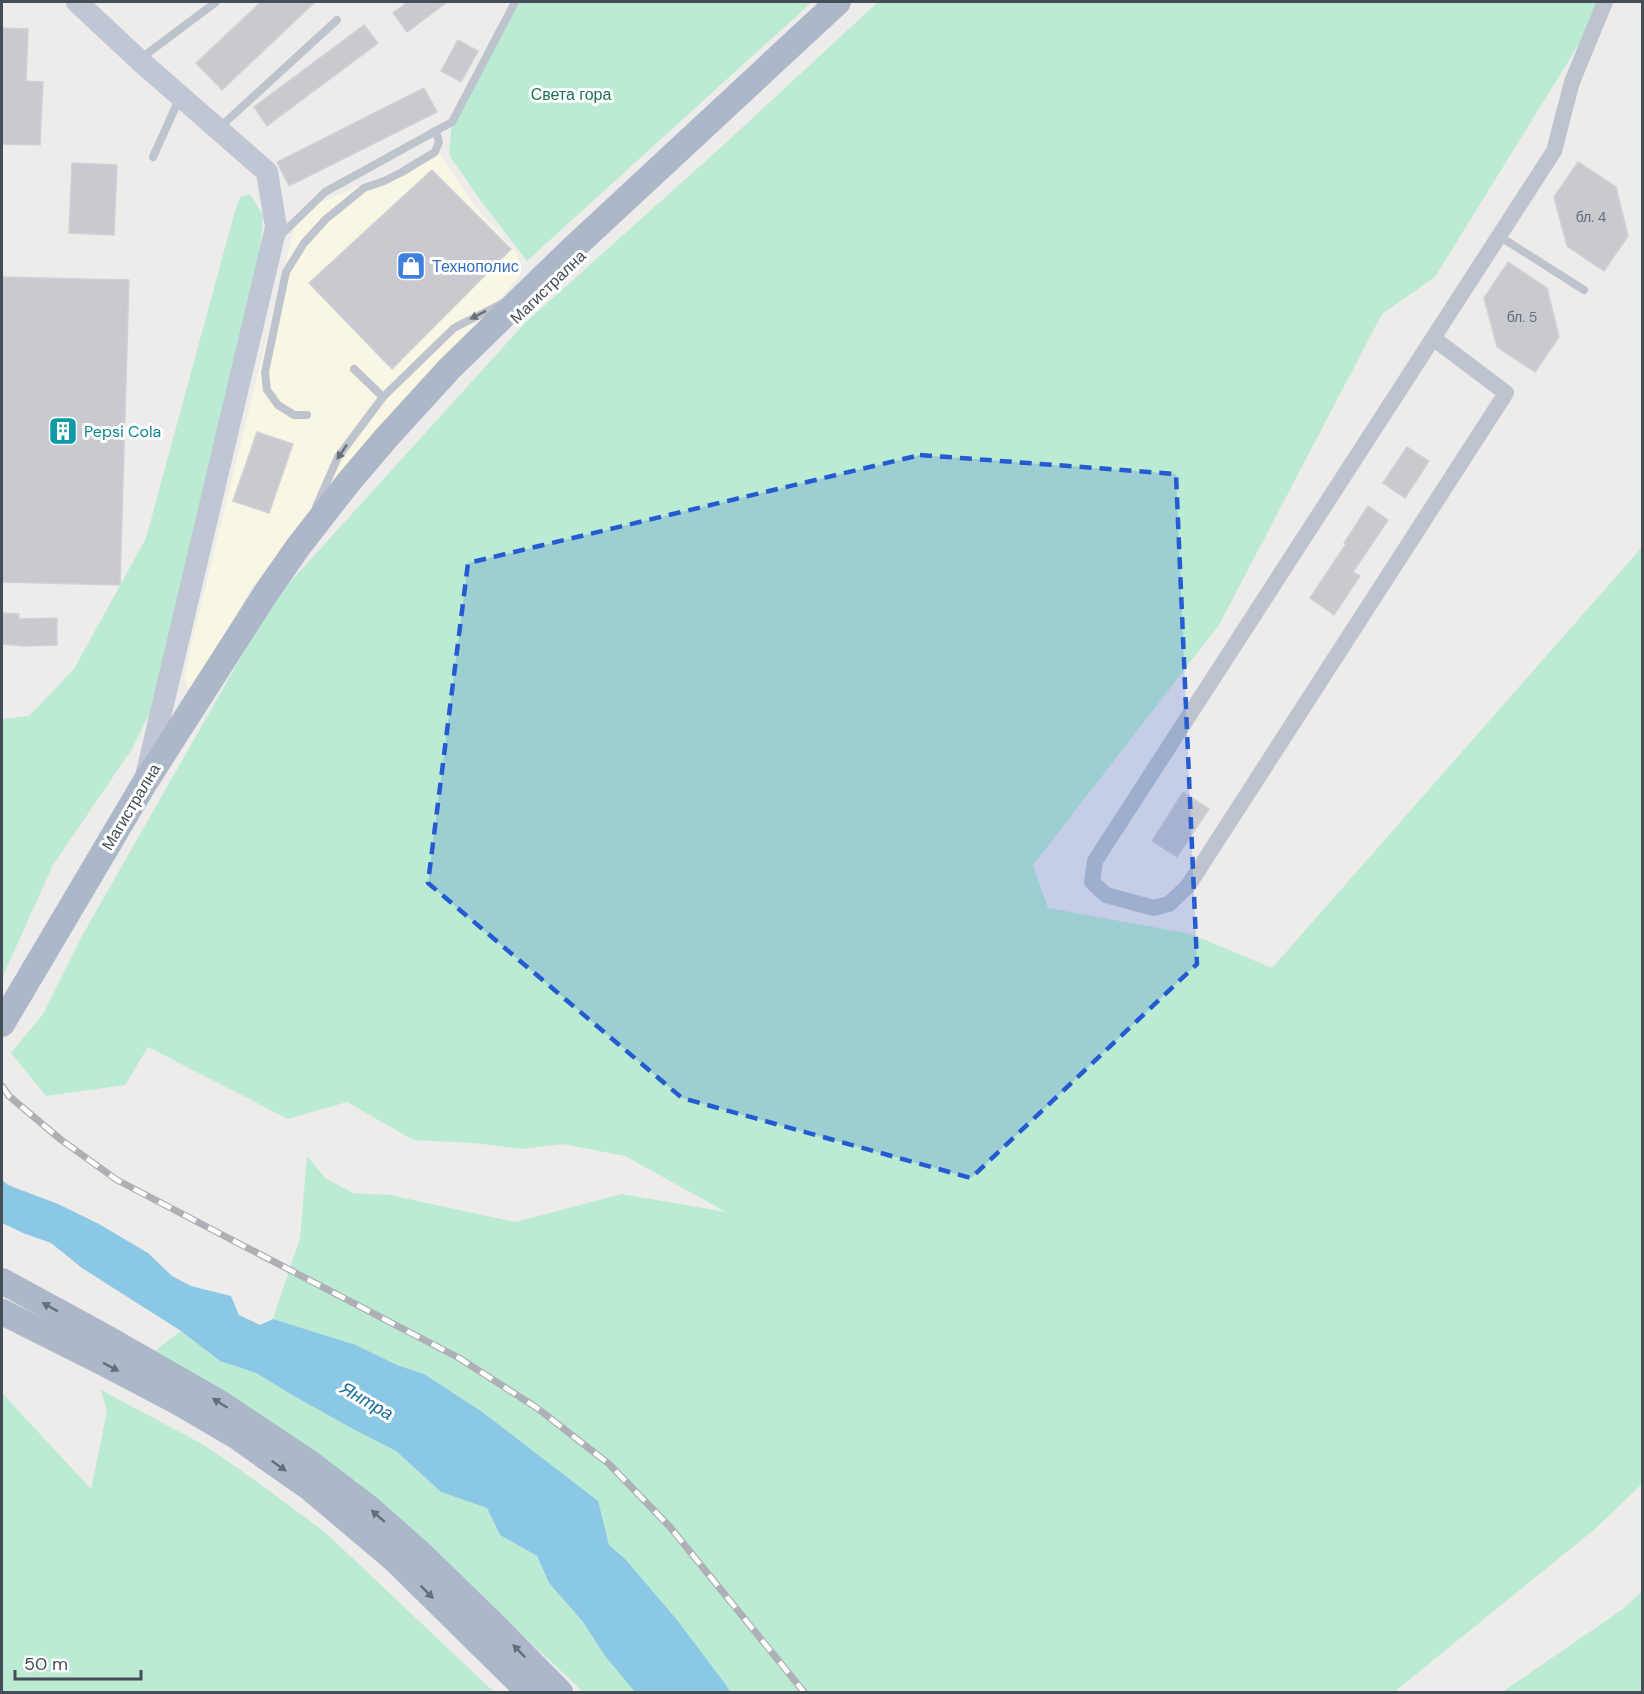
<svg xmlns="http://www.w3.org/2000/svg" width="1644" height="1694" viewBox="0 0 1644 1694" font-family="'DM Sans',sans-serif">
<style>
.commercial{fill:#faf6e4}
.green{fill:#bbebd3}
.water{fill:#8bc8e5}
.building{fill:#c9cad0;stroke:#d0d1d7;stroke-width:1.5}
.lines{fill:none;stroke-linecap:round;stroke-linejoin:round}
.lane{stroke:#bdc4cd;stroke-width:8}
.street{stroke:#bdc4cd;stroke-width:16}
.secondary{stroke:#bfc7d4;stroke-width:22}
.primary{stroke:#acb8c9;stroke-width:26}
.rail-casing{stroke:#aeb0b6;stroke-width:7}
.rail{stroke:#fff;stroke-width:4.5;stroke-dasharray:14;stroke-linecap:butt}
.oneway{fill:#69717a}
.oneway2{fill:#646d79}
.marked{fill:#245bd0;fill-opacity:0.2;stroke:#245bd0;stroke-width:4.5;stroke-dasharray:12 8;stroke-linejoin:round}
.labels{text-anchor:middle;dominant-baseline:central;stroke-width:6;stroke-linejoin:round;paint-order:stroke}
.number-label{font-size:14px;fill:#666c75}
.park-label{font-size:16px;fill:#1c7351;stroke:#fff}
.shop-label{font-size:16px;fill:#366cbe;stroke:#fff;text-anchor:start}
.street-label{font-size:16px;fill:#454d57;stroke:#fff}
.culture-label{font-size:16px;fill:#0d838f;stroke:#fff;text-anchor:start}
.water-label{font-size:18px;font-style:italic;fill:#15709b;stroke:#fff}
</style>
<rect width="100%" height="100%" fill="#eeeceb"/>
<path class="commercial" d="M439,153L474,205L517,254L521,274L467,338L388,420L251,588L197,694L189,689L184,680L191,645L298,212Z"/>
<g class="green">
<path d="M515,2H812L527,261L481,201L449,155L452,122Z"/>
<path d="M878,2H1605L1435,277L1382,314L1219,625L1033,865L1048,908L1191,934L1272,968L1642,547V1484L1595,1529L1394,1692H730L726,1685L626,1560L609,1545L597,1501L481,1411L424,1374L397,1365L356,1345L273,1319L300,1238L307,1156L325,1178L353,1193L390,1195L515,1222L622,1194L726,1212L625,1156L563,1144L522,1149L474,1143L413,1140L347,1102L288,1119L148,1047L125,1085L46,1096L11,1053L43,1014L82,936L273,601L525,323L719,149Z"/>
<path d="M250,194L263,215L261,242L162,689L132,749L53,865L2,978V719L29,716L74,669L146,538L235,211L240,197Z"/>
<path d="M181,1331L220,1361L256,1373L294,1396L353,1429L396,1451L441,1492L487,1508L500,1535L537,1556L549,1583L583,1622L605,1656L635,1692H582L576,1685L430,1550L152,1353Z"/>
<path d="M101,1390L204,1445L256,1481L326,1533L494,1692H2V1393L91,1489L107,1411Z"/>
<path d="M1642,1591V1692H1502L1623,1609Z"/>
</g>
<path class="water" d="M2,1180L8,1185L58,1204L99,1224L148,1253L172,1276L191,1286L231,1296L239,1315L260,1325L273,1319L356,1345L397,1365L424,1374L481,1411L598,1501L609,1545L626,1560L677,1620L726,1685L730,1692H635L605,1656L583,1622L549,1583L537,1556L500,1535L487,1508L441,1492L396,1451L353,1429L294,1396L256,1373L220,1361L181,1331L82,1268L51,1243L23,1233L2,1223Z"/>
<g class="building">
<path d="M261,2H315L222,90L196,63Z"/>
<path d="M408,2H447L407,32L393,13Z"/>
<path d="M364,25L378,43L267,126L254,107Z"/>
<path d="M2,28L28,29L26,81L43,82L40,145L2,144Z"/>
<path d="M458,40L478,51L461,82L441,71Z"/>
<path d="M424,88L437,112L289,186L277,162Z"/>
<path d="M1578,162L1616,187L1628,236L1604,271L1567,246L1554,197Z"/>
<path d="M72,163L117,165L114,235L69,233Z"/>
<path d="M432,170L511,249L392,369L309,283Z"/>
<path d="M1508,262L1547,288L1559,337L1535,372L1497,347L1484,298Z"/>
<path d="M2,277L129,280L120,585L2,582Z"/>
<path d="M257,432L293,444L269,513L233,501Z"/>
<path d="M1407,447L1429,461L1405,498L1383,483Z"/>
<path d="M1368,506L1388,520L1353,572L1360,576L1334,615L1310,598L1346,544L1344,543Z"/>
<path d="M2,613L19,614V619L57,618V645L24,646L2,644Z"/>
<path d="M1183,792L1209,809L1177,857L1152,841Z"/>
</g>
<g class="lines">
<g class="lane">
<path d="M140,59L216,2"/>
<path d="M218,129L337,20"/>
<path d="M153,157L180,97"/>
<path d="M1499,236L1584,290"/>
<path d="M279,237L325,192L452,122L515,2"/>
<path d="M354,369L383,397"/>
<path d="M307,415H294L278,405L267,390L265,372L286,272L304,243L326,219L364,188L384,181L402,172L435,152L439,142L437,135L433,132"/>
<path d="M316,507L338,457L383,397L454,328L503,303"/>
</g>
<path class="street" d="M1433,338L1506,393L1188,886L1169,904L1154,908L1106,895L1092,882L1095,861L1554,151L1572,82L1605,2"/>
<path class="secondary" d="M77,2L139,60L267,172L276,227L146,776"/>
<g class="primary">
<path d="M2,1024L144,784L266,593L298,547L347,484L386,438L450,368L570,251L838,2"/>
<path d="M2,1281L103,1336L220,1403L310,1463L369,1508L421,1554L495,1626L560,1692"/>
<path d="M2,1312L104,1363L178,1402L236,1436L311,1489L394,1559L529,1692"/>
</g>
<g class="rail-casing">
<path id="rail" d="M2,1086L9,1096L60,1139L117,1180L459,1358L537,1408L609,1464L670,1527L804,1692"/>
</g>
<use href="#rail" class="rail"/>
</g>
<defs><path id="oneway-solid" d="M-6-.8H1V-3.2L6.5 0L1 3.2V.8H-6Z" transform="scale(1.5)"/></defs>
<g class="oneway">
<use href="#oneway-solid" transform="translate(478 315) rotate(153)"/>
<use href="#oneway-solid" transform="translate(342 452) rotate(124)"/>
</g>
<g class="oneway2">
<use href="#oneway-solid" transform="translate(50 1307) rotate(-151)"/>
<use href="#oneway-solid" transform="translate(111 1367) rotate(28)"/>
<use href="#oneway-solid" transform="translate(220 1403) rotate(-148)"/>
<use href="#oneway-solid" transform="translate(279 1466) rotate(35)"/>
<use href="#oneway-solid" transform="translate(378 1516) rotate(-139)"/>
<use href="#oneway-solid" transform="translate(427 1592) rotate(45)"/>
<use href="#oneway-solid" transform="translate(519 1651) rotate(-134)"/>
</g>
<path class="marked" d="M920,455L1176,474L1197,964L971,1178L682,1098L428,883L468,563Z"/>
<defs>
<g id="shop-square" transform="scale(1.5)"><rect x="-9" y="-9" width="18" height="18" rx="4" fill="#3f7fe0" stroke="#fff"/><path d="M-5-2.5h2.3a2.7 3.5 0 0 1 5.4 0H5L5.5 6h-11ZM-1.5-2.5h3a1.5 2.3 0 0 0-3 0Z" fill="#fff"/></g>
<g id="building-square" transform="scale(1.5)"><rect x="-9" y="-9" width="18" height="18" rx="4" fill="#0f9aa8" stroke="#fff"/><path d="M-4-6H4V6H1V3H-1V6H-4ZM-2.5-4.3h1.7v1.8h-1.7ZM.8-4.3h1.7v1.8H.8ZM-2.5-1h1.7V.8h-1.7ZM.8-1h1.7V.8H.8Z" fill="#fff"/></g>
</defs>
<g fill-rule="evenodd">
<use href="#shop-square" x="411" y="266"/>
<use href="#building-square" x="63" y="431"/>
</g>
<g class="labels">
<g class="number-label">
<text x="1591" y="217">бл. 4</text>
<text x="1522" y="317">бл. 5</text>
</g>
<g class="park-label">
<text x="571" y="94">Света гора</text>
</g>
<g class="shop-label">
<text x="432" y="266">Технополис</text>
</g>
<g class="street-label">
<text transform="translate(548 287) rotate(-44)">Магистрална</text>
<text transform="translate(131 807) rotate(-59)">Магистрална</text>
</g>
<g class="culture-label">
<text x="84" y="431">Pepsi Cola</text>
</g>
<g class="water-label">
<text transform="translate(367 1401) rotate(30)">Янтра</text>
</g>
</g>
<rect width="1644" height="1694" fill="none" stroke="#454d57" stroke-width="6"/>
<path d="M15 1670v9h126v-9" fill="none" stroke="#454d57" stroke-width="3"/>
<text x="24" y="1670" font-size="18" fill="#454d57" stroke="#ffffff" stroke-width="4.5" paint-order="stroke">50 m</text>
</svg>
